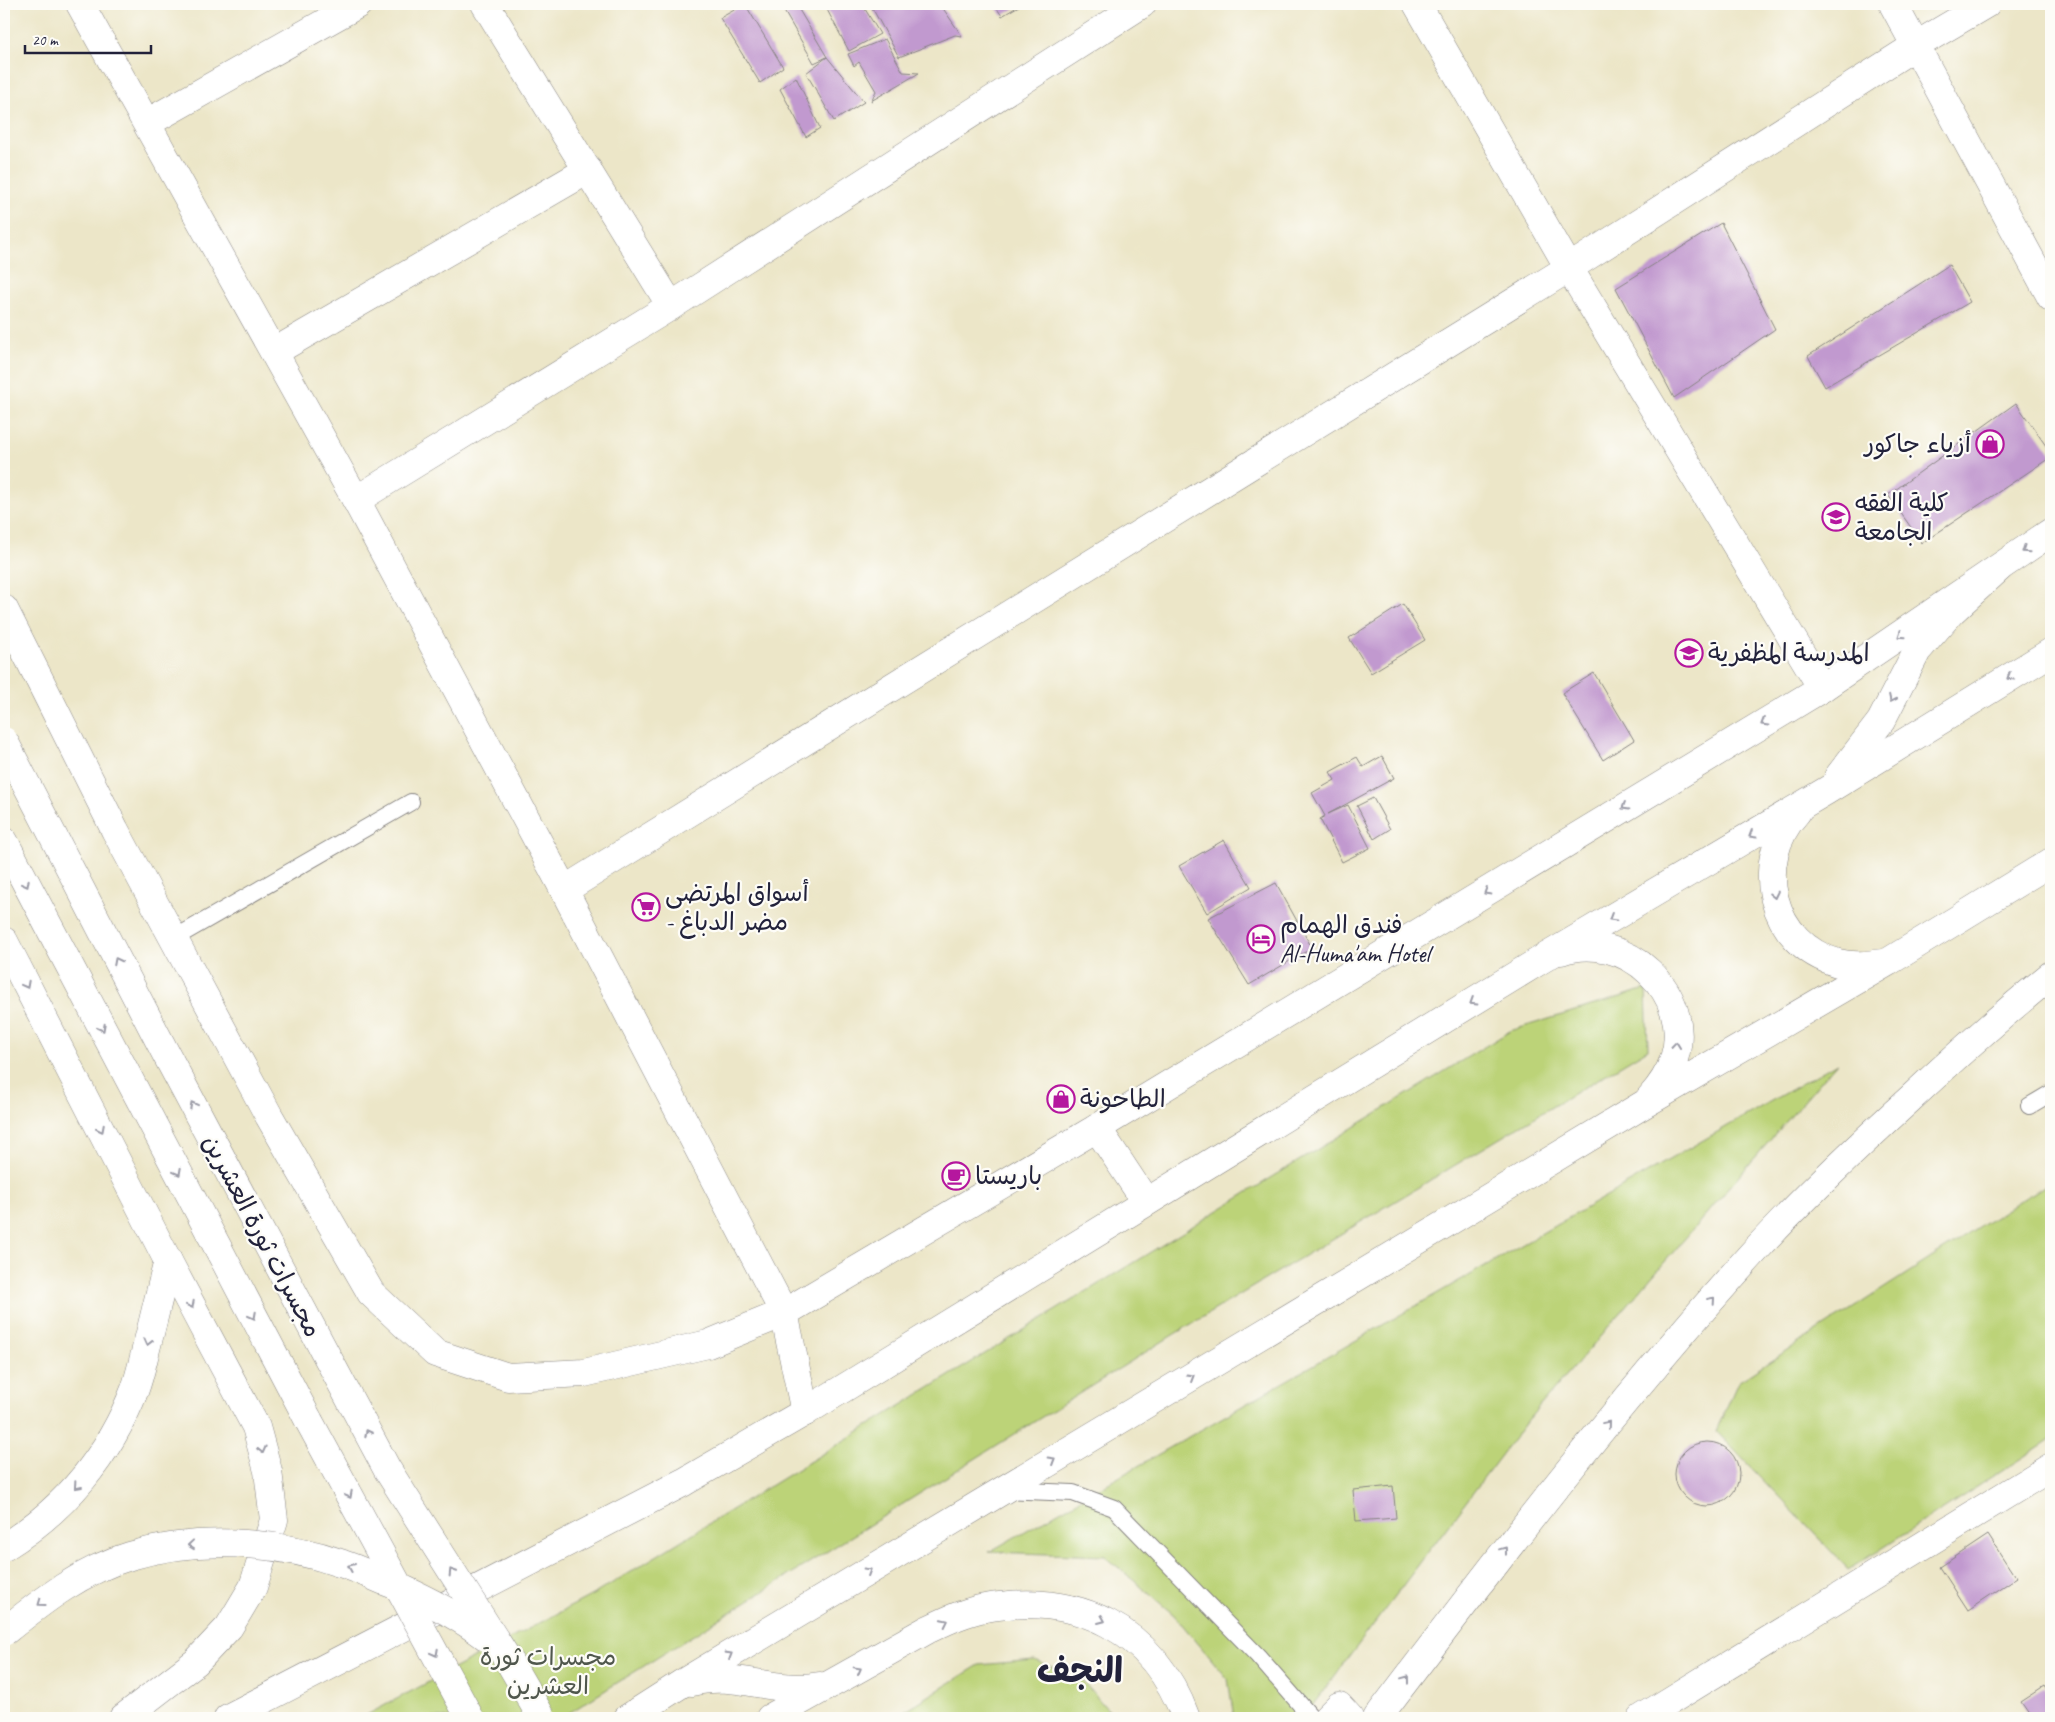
<svg xmlns="http://www.w3.org/2000/svg" width="2055" height="1722" viewBox="0 0 2055 1722" font-family="Caveat,'Playpen Sans Arabic',sans-serif">
<style>
.green{fill:#bcd378;stroke:#6f7a5a}
.building{fill:#c199cf}
.lines{fill:none;stroke-linecap:round;stroke-linejoin:round}
.lane-casing{stroke:#878482;stroke-width:18}
.street-casing{stroke:#878482;stroke-width:29}
.secondary-casing{stroke:#878482;stroke-width:29}
.highway-casing{stroke:#878482;stroke-width:29}
.lane{stroke:#fff;stroke-width:16}
.street{stroke:#fff;stroke-width:28}
.secondary{stroke:#fff;stroke-width:28}
.highway{stroke:#fff;stroke-width:28}
.highway-bridge-casing{stroke:#878482;stroke-width:29;stroke-linecap:butt}
.highway-bridge{stroke:#fff;stroke-width:28}
.oneway{stroke:#9c9ca7}
.labels{text-anchor:middle;dominant-baseline:central;stroke-width:4.5;stroke-linejoin:round;paint-order:stroke}
.poi-label{font-size:25px;fill:#22223b;stroke:#fdfcf7;text-anchor:start}
.street-label{font-size:25px;fill:#22223b;stroke:#fdfcf7}
.park-label{font-size:25px;fill:#50574d;stroke:#fdfcf7}
.town-label{font-size:35px;font-weight:bold;fill:#22223b;stroke:#fdfcf7}
</style>
<rect width="100%" height="100%" fill="#fdfcf7"/>
<filter id="ink" filterUnits="userSpaceOnUse"><feTurbulence type="fractalNoise" baseFrequency=".02" numOctaves="2"/><feDisplacementMap in="SourceGraphic" scale="10" xChannelSelector="R" yChannelSelector="G"/><feConvolveMatrix kernelMatrix="1 2 1 2 8 2 1 2 1" color-interpolation-filters="sRGB"/></filter>
<filter id="wash" filterUnits="userSpaceOnUse"><feTurbulence type="fractalNoise" baseFrequency=".0096" numOctaves="4" result="noise"/><feDisplacementMap in="SourceGraphic" scale="20" xChannelSelector="R" yChannelSelector="G"/><feGaussianBlur stdDeviation="1.12" result="paint"/><feColorMatrix in="noise" values="0 0 0 0 0 0 0 0 0 0 0 0 0 0 0 0 0 1.4 0 .05"/><feComposite in="paint" operator="in"/></filter>
<g filter="url(#wash)">
<rect width="100%" height="100%" fill="#ece6c8"/>
<g class="green">
<path d="M1646,989L1648,1049L1173,1335L561,1718H361L596,1593L1510,1031Z"/>
<path d="M1837,1063L1527,1421L1303,1718H1234L1228,1679L1174,1615L1105,1556L989,1552Z"/>
<path d="M2051,1181V1439L1849,1570L1716,1431L1738,1382Z"/>
<path d="M1034,1660L1080,1678L1115,1718H893L979,1665Z"/>
</g>
<g id="blocks">
<g class="building">
<path d="M745,4L783,67L760,83L720,18Z"/>
<path d="M763,4H805L798,8L827,57L814,63L781,6L767,9Z"/>
<path d="M824,4H862L880,34L849,51Z"/>
<path d="M870,4H940L962,36L955,35L899,57Z"/>
<path d="M994,4H1022L1002,16Z"/>
<path d="M885,39L903,72L919,73L871,101L876,91L859,62L854,66L848,54Z"/>
<path d="M827,57L864,102L834,121L806,73Z"/>
<path d="M796,77L820,128L806,137L780,89Z"/>
<path d="M1721,223L1775,329L1674,398L1616,288Z"/>
<path d="M1949,265L1970,302L1825,387L1808,356Z"/>
<path d="M2016,403L2051,453V457L1922,543L1888,495Z"/>
<path d="M1403,604L1425,640L1371,673L1349,638Z"/>
<path d="M1594,673L1634,740L1603,760L1562,693Z"/>
<path d="M1382,756L1394,778L1328,814L1348,805L1370,848L1342,862L1320,819L1325,816L1312,793L1335,780L1330,772L1357,757L1363,767Z"/>
<path d="M1373,798L1390,829L1374,839L1357,806Z"/>
<path d="M1224,840L1251,887L1207,913L1179,866Z"/>
<path d="M1276,883L1312,948L1249,985L1208,918Z"/>
<circle cx="1707" cy="1474" r="32"/>
<path d="M1393,1486L1396,1518L1356,1521L1353,1490Z"/>
<path d="M1988,1535L2016,1578L1968,1610L1940,1567Z"/>
<path d="M2044,1687L2051,1698V1713L2043,1718H2032L2021,1702Z"/>
</g>
</g>
</g>
<g filter="url(#ink)">
<use href="#blocks" fill-opacity="0" stroke="#878482" stroke-width="1"/>
<g class="lines">
<g class="lane-casing">
<g id="lane">
<path d="M173,939L411,802"/>
<path d="M2029,1106L2051,1093"/>
<path d="M1006,1490L1073,1493L1114,1508L1258,1656L1312,1718"/>
</g>
</g>
<g class="street-casing">
<g id="street">
<path d="M80,4L356,500L564,890L784,1313"/>
<path d="M485,4L671,306"/>
<path d="M1417,4L1569,268L1822,688"/>
<path d="M1893,4L2051,297"/>
<path d="M147,123L358,4"/>
<path d="M274,352L588,170"/>
<path d="M356,500L671,306L1142,4"/>
<path d="M564,890L1569,268L1915,46L1986,4"/>
<path d="M1327,1718L1339,1706L1350,1718"/>
<path d="M1642,1718L2051,1467"/>
</g>
</g>
<g class="secondary-casing">
<path id="secondary" d="M4,609L115,830L269,1116L371,1293L435,1353L508,1377L584,1373L708,1344L784,1313L1097,1128L1822,688L2051,532"/>
</g>
<g class="highway-casing">
<g id="highway">
<path d="M1838,777L1881,721L1917,651L1951,612L1999,568"/>
<path d="M1797,812C1751,862 1770,944 1838,963C1853,967 1868,965 1883,963"/>
<path d="M4,841L309,1421"/>
<path d="M4,941L168,1261L256,1427L268,1471L274,1520L253,1587L229,1627L196,1662L123,1718"/>
<path d="M1561,951C1625,929 1695,993 1674,1059C1669,1074 1661,1086 1650,1098"/>
<path d="M1097,1128L1146,1202"/>
<path d="M784,1313L805,1412"/>
<path d="M4,1547C64,1510 109,1456 135,1389C139,1378 142,1365 145,1353C153,1322 160,1291 168,1261"/>
<path d="M692,1682C735,1670 775,1695 820,1686"/>
<path d="M228,1718L684,1482L805,1412L1539,961L1826,791L2051,652"/>
<path d="M628,1718L681,1684L1646,1103L1888,962L2051,862"/>
<path d="M770,1718L927,1630C946,1621 964,1612 985,1608C1078,1592 1153,1628 1186,1718"/>
<path d="M1377,1718C1497,1560 1618,1402 1752,1254C1802,1199 1856,1148 1911,1098C1956,1056 2003,1014 2051,975"/>
</g>
</g>
<use href="#lane" class="lane"/>
<use href="#street" class="street"/>
<use href="#secondary" class="secondary"/>
<use href="#highway" class="highway"/>
<g class="highway-bridge-casing">
<g id="highway-bridge">
<path d="M4,741L165,1052L387,1469L510,1663L542,1718"/>
<path d="M309,1421L470,1718"/>
<path d="M4,1632C42,1601 82,1570 130,1556C197,1536 276,1540 343,1564C359,1569 376,1578 392,1584C426,1599 458,1615 488,1638"/>
</g>
</g>
<use href="#highway-bridge" class="highway-bridge"/>
</g>
<defs><path id="oneway-chevron" d="M-2-3.5L2.5 0L-2 3.5" fill="none" stroke-width="1.6" stroke-linecap="round" stroke-linejoin="round" transform="scale(1.25)"/></defs>
<g class="oneway">
<use href="#oneway-chevron" transform="translate(2025 550) rotate(145)"/>
<use href="#oneway-chevron" transform="translate(1901 635) rotate(146)"/>
<use href="#oneway-chevron" transform="translate(2010 677) rotate(148)"/>
<use href="#oneway-chevron" transform="translate(1892 699) rotate(116)"/>
<use href="#oneway-chevron" transform="translate(1764 723) rotate(149)"/>
<use href="#oneway-chevron" transform="translate(1625 807) rotate(149)"/>
<use href="#oneway-chevron" transform="translate(1752 835) rotate(149)"/>
<use href="#oneway-chevron" transform="translate(26 884) rotate(62)"/>
<use href="#oneway-chevron" transform="translate(1487 892) rotate(149)"/>
<use href="#oneway-chevron" transform="translate(1774 895) rotate(78)"/>
<use href="#oneway-chevron" transform="translate(1612 918) rotate(149)"/>
<use href="#oneway-chevron" transform="translate(117 961) rotate(-117)"/>
<use href="#oneway-chevron" transform="translate(26 985) rotate(62)"/>
<use href="#oneway-chevron" transform="translate(1473 1002) rotate(148)"/>
<use href="#oneway-chevron" transform="translate(102 1028) rotate(62)"/>
<use href="#oneway-chevron" transform="translate(1676 1045) rotate(-84)"/>
<use href="#oneway-chevron" transform="translate(193 1105) rotate(-118)"/>
<use href="#oneway-chevron" transform="translate(101 1129) rotate(63)"/>
<use href="#oneway-chevron" transform="translate(178 1172) rotate(62)"/>
<use href="#oneway-chevron" transform="translate(1712 1300) rotate(-49)"/>
<use href="#oneway-chevron" transform="translate(191 1305) rotate(62)"/>
<use href="#oneway-chevron" transform="translate(253 1316) rotate(62)"/>
<use href="#oneway-chevron" transform="translate(148 1342) rotate(104)"/>
<use href="#oneway-chevron" transform="translate(1191 1377) rotate(-31)"/>
<use href="#oneway-chevron" transform="translate(1607 1424) rotate(-50)"/>
<use href="#oneway-chevron" transform="translate(368 1433) rotate(-118)"/>
<use href="#oneway-chevron" transform="translate(262 1450) rotate(76)"/>
<use href="#oneway-chevron" transform="translate(1052 1460) rotate(-31)"/>
<use href="#oneway-chevron" transform="translate(77 1486) rotate(131)"/>
<use href="#oneway-chevron" transform="translate(349 1495) rotate(62)"/>
<use href="#oneway-chevron" transform="translate(191 1545) rotate(174)"/>
<use href="#oneway-chevron" transform="translate(1504 1550) rotate(-53)"/>
<use href="#oneway-chevron" transform="translate(351 1567) rotate(-157)"/>
<use href="#oneway-chevron" transform="translate(868 1571) rotate(-31)"/>
<use href="#oneway-chevron" transform="translate(452 1572) rotate(-122)"/>
<use href="#oneway-chevron" transform="translate(41 1603) rotate(144)"/>
<use href="#oneway-chevron" transform="translate(1102 1620) rotate(23)"/>
<use href="#oneway-chevron" transform="translate(945 1622) rotate(-26)"/>
<use href="#oneway-chevron" transform="translate(435 1653) rotate(62)"/>
<use href="#oneway-chevron" transform="translate(729 1655) rotate(-31)"/>
<use href="#oneway-chevron" transform="translate(858 1670) rotate(-29)"/>
<use href="#oneway-chevron" transform="translate(1406 1679) rotate(-53)"/>
</g>
</g>
<defs>
<g id="shop-ring" transform="scale(1.4375)"><circle r="9.5" fill="#fdfcf7" stroke="#b5179e" stroke-width="1.5"/><path d="M-5-2.5h2.3a2.7 3.5 0 0 1 5.4 0H5L5.5 6h-11ZM-1.5-2.5h3a1.5 2.3 0 0 0-3 0Z" fill="#b5179e"/></g>
<g id="university-ring" transform="scale(1.4375)"><circle r="9.5" fill="#fdfcf7" stroke="#b5179e" stroke-width="1.5"/><path d="M0-5L7-2L0 1L-7-2ZM-4 1L0 2.5L4 1V4Q0 6-4 4Z" fill="#b5179e"/></g>
<g id="school-ring" transform="scale(1.4375)"><circle r="9.5" fill="#fdfcf7" stroke="#b5179e" stroke-width="1.5"/><path d="M0-5L7-2L0 1L-7-2ZM-4 1L0 2.5L4 1V4Q0 6-4 4Z" fill="#b5179e"/></g>
<g id="supermarket-ring" transform="scale(1.4375)"><circle r="9.5" fill="#fdfcf7" stroke="#b5179e" stroke-width="1.5"/><path d="M-6-5.5h2.5l.6 2H6L4.5 2H-2.5L-4.4-4H-6ZM-1.5 3.2a1.3 1.3 0 1 0 .1 0ZM3 3.2a1.3 1.3 0 1 0 .1 0Z" fill="#b5179e"/></g>
<g id="hotel-ring" transform="scale(1.4375)"><circle r="9.5" fill="#fdfcf7" stroke="#b5179e" stroke-width="1.5"/><path d="M-6-4.5h1.5V1H6V5H4.5V3h-9V5H-6ZM-4 0a1.8 1.8 0 1 1 3.6 0ZM.5 0V-2.5h3Q6-2.5 6 0Z" fill="#b5179e"/></g>
<g id="cafe-ring" transform="scale(1.4375)"><circle r="9.5" fill="#fdfcf7" stroke="#b5179e" stroke-width="1.5"/><path d="M-5.5-4.5H6V0H3Q3 3.5 0 3.5H-2.5Q-5.5 3.5-5.5 0ZM3-3.2v2h1.7v-2ZM-6 4.5H4V6H-6Z" fill="#b5179e"/></g>
</defs>
<g fill-rule="evenodd">
<use href="#shop-ring" x="1990" y="444"/>
<use href="#university-ring" x="1836" y="517"/>
<use href="#school-ring" x="1689" y="653"/>
<use href="#supermarket-ring" x="646" y="907"/>
<use href="#hotel-ring" x="1261" y="939"/>
<use href="#shop-ring" x="1061" y="1099"/>
<use href="#cafe-ring" x="956" y="1176"/>
</g>
<g class="labels">
<g class="poi-label">
<text x="1971" y="444" text-anchor="end">أزياء جاكور</text>
<text x="1855" y="503">كلية الفقه<tspan x="1855" dy="29">الجامعة</tspan></text>
<text x="1708" y="653">المدرسة المظفرية</text>
<text x="665" y="893">أسواق المرتضى<tspan x="665" dy="29">- مضر الدباغ</tspan></text>
<text x="1280" y="925">فندق الهمام<tspan x="1280" dy="29">Al-Huma'am Hotel</tspan></text>
<text x="1080" y="1099">الطاحونة</text>
<text x="975" y="1176">باريستا</text>
</g>
<g class="street-label">
<text transform="translate(262 1236) rotate(62)">مجسرات ثورة العشرين</text>
</g>
<g class="park-label">
<text x="548" y="1657">مجسرات ثورة<tspan x="548" dy="29">العشرين</tspan></text>
</g>
<g class="town-label">
<text x="1080" y="1670">النجف</text>
</g>
</g>
<rect width="2055" height="1722" fill="none" stroke="#fdfcf7" stroke-width="20"/>
<path d="M25 45v8h126v-8" fill="none" stroke="#22223b" stroke-width="2.5"/>
<text x="32" y="45" font-size="15" fill="#22223b" stroke="#fdfcf7" stroke-width="4" paint-order="stroke">20 m</text>
</svg>
